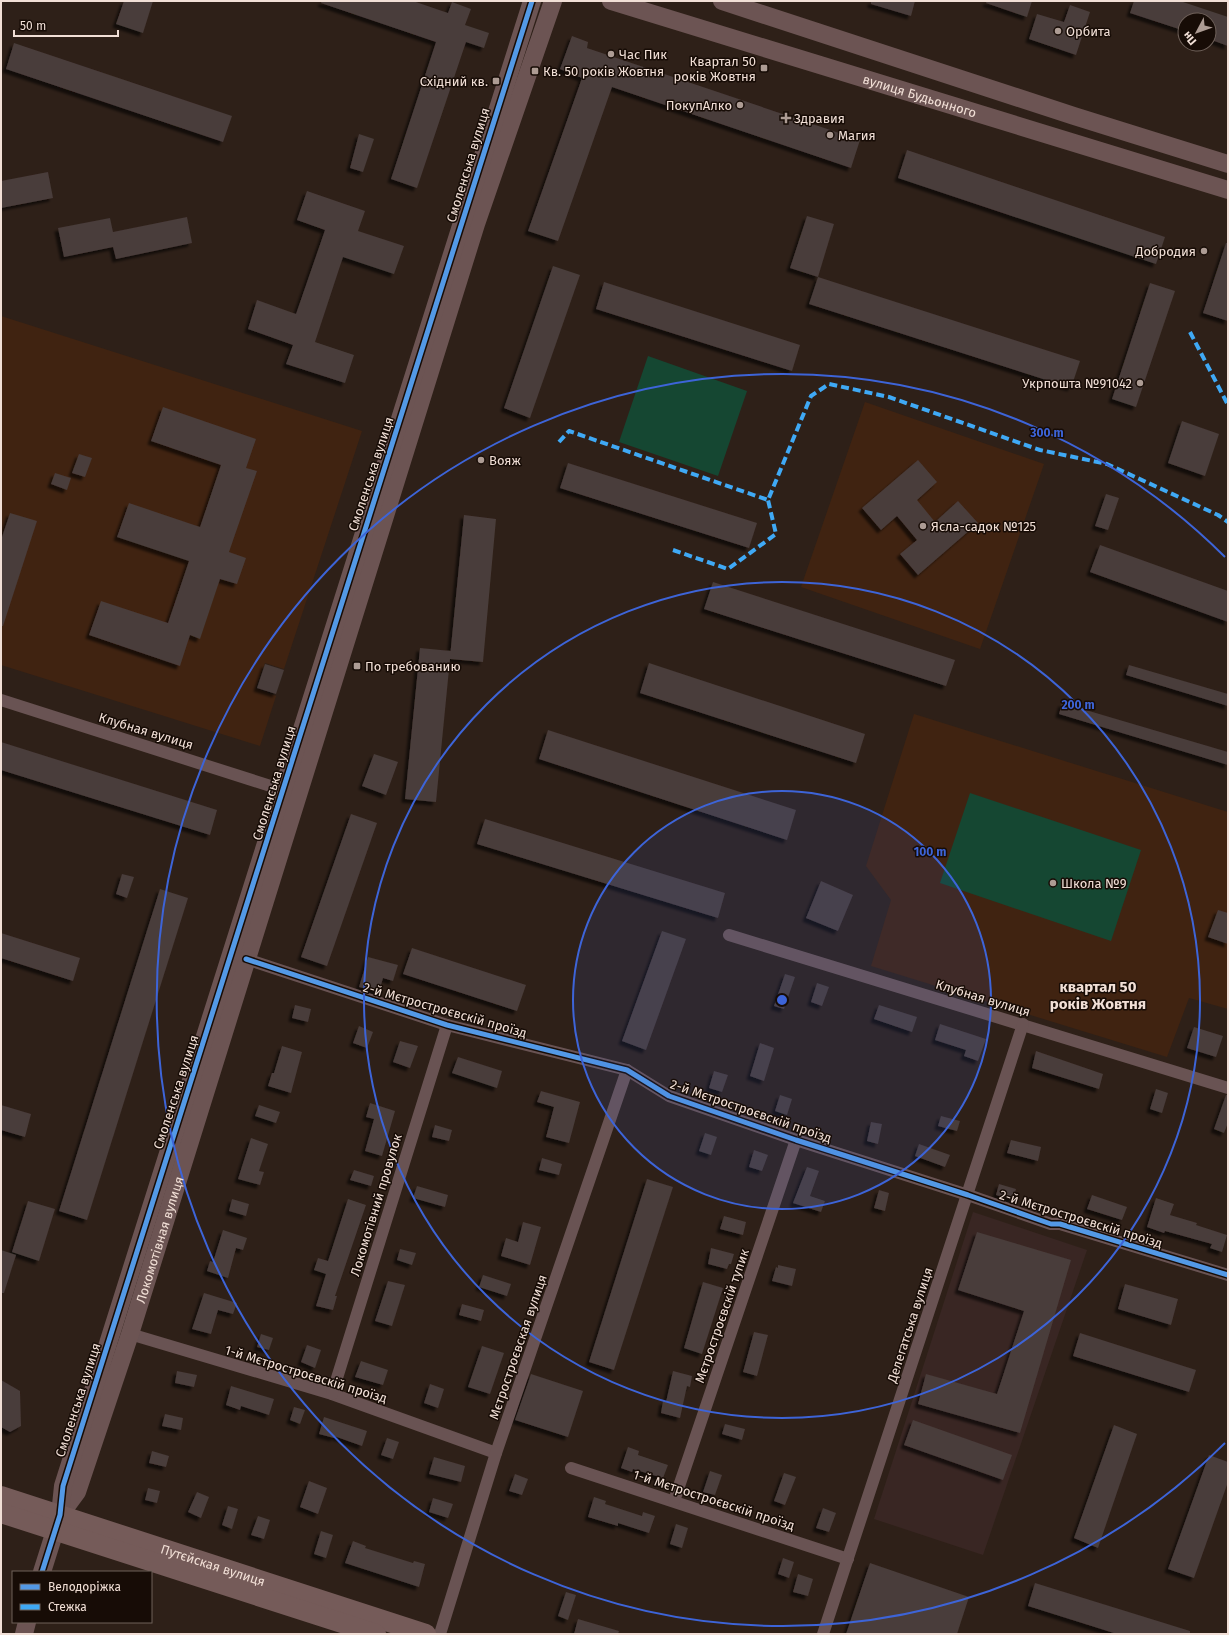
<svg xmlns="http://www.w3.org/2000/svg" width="1229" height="1635" viewBox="0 0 1229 1635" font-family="'Fira Sans',sans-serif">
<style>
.built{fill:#402311}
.industrial{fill:#392623}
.green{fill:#154732}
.building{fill:#493c3a;filter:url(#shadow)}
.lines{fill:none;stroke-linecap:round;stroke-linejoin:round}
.street{stroke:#695353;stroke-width:12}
.secondary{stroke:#6c5453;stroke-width:18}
.primary{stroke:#755b59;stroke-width:20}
.quiet{stroke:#3fa9f5;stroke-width:4;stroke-dasharray:8 4;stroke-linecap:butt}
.cycleway-casing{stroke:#170c06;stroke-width:8}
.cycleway{stroke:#5399e6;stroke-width:5}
.ring{fill:none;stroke:#3d64d8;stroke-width:2}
.poi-dot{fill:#ad9c94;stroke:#170c06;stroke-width:1.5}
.labels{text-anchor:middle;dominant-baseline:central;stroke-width:3;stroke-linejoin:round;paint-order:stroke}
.poi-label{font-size:13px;fill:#f1dfd6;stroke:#170c06;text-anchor:start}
.street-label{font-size:13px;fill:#f1dfd6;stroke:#170c06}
.quarter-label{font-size:15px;font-weight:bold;fill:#f1dfd6;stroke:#170c06}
.centre{fill:#3d64d8;stroke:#170c06;stroke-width:2}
.ring-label{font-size:12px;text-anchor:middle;font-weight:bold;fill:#3d64d8;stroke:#170c06;stroke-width:3;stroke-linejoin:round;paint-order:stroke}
</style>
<defs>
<filter id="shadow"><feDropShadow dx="-3.5" dy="3.5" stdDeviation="1" flood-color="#0009"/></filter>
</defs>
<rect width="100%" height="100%" fill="#2e2018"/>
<g class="built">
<path d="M1,316L362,431L284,669L265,663L256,688L276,696L260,746L1,665Z"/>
<path d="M865,402L1044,464L980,649L801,587Z"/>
<path d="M914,714L1228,812V1009L1189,998L1167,1057L871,966L891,900L866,866Z"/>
</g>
<path class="industrial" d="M973,1212L1087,1250L983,1555L874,1519Z"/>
<g class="green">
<path d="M648,356L747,391L718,476L619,442Z"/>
<path d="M970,793L1141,850L1111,941L940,883Z"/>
</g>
<g class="building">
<path d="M124,1H153L143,33L116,24Z"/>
<path d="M322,1H413L448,13L452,2L471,9L465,25L489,33L484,48L466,42L417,188L391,179L436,42L321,3Z"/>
<path d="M871,1H915L911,16L871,4Z"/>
<path d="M987,1H1032L1027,17L986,3Z"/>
<path d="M1134,1H1180L1228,17V46L1209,39V20H1185V31L1130,13Z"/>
<path d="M1070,5L1090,12L1076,55L1029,39L1037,14L1064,22Z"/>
<path d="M572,36L588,42L587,48L860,140L851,168L612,87L558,241L528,231L582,78L560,69Z"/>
<path d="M14,43L232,116L223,142L6,69Z"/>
<path d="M359,134L374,139L363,172L350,168Z"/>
<path d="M907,150L1165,237L1156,264L898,178Z"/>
<path d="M48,172L53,198L1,208V181Z"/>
<path d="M307,191L365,211L358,231L404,246L394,274L343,257L315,342L354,355L345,383L286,364L293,345L248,329L257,300L296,314L325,230L297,220Z"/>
<path d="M807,216L834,224L818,277L790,268Z"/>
<path d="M187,217L192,243L116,259L113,247L64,257L58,228L110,218L113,232Z"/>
<path d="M1226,243H1228V321L1203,313Z"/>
<path d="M553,266L580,275L530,418L504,408Z"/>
<path d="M818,277L1080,361L1071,388L809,304Z"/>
<path d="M604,282L800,345L792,371L596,309Z"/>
<path d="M1150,283L1175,291L1136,407L1112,399Z"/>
<path d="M163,407L256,439L246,468L257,471L229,552L246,558L237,584L220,579L200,639L190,635L180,666L89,635L101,601L168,623L189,561L117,537L129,503L200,527L221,465L151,441Z"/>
<path d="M1182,421L1219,434L1205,476L1168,463Z"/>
<path d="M79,454L92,458L85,477L72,473Z"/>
<path d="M918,460L937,482L917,500L935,522L958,501L978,523L918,575L900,554L917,540L897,516L881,530L862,508Z"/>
<path d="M568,463L757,523L749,548L560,488Z"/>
<path d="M55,473L71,478L67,490L51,484Z"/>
<path d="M1106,494L1119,498L1108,530L1095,526Z"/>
<path d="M10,513L37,521L3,626H1V540Z"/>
<path d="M464,515L496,519L483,662L450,659L436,802L405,799L420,648L451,651L450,657Z"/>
<path d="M1100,545L1228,591V622L1090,572Z"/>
<path d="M713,582L955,660L946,686L704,609Z"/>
<path d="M649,663L865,734L856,763L640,693Z"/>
<path d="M265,664L284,670L276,694L257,688Z"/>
<path d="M1129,665L1228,694V706L1126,675Z"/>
<path d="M1062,703L1228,752V765L1059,714Z"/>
<path d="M548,730L796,810L787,840L539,759Z"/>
<path d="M1,742L217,810L210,835L1,770Z"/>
<path d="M374,754L398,762L386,795L362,786Z"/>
<path d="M351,814L377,823L327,966L301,957Z"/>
<path d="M485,819L725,893L718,918L477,844Z"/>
<path d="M122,874L134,877L127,898L116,894Z"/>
<path d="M821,881L853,895L838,931L806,918Z"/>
<path d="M160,889L188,898L87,1220L59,1211Z"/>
<path d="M1218,910L1228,913V944L1208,937Z"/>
<path d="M662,931L686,939L646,1050L622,1041Z"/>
<path d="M1,933L80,958L73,981L1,958Z"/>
<path d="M412,948L526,985L517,1011L403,974Z"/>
<path d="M368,957L398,965L393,981L383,978L379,992L359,987Z"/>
<path d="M785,974L795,977L784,1009L774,1006Z"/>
<path d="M817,983L829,987L822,1006L811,1002Z"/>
<path d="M295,1005L311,1009L308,1022L292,1018Z"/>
<path d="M879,1005L917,1017L912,1032L874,1019Z"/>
<path d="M940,1024L986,1039L978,1061L964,1056L966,1050L935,1040Z"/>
<path d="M359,1026L373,1032L367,1048L353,1043Z"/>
<path d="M1194,1027L1223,1036L1216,1057L1187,1048Z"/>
<path d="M400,1041L418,1046L410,1068L393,1062Z"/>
<path d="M760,1043L774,1048L764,1081L750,1076Z"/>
<path d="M282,1046L302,1052L291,1093L268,1086L272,1073H274Z"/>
<path d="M1036,1051L1103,1074L1099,1089L1032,1068Z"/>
<path d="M458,1057L502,1071L497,1088L452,1073Z"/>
<path d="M714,1071L728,1075L722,1092L709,1088Z"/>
<path d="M1156,1089L1168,1093L1162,1113L1150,1109Z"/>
<path d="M541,1091L580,1102L569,1143L546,1137L554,1107L537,1102Z"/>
<path d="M780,1095L792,1099L787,1115L775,1111Z"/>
<path d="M1226,1095H1228V1123L1224,1133L1214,1129Z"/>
<path d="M370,1103L395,1111L382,1156L365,1151L374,1119L366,1117Z"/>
<path d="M1,1105L31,1114L25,1137L1,1130Z"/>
<path d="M259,1105L280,1112L276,1123L255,1116Z"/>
<path d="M941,1116L960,1121L957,1131L938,1126Z"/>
<path d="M871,1122L882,1124L878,1144L867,1141Z"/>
<path d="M435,1125L452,1130L449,1141L432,1137Z"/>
<path d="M705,1133L717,1137L711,1155L699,1151Z"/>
<path d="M251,1138L268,1144L259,1171L264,1172L260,1185L238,1179Z"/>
<path d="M1011,1140L1041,1147L1038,1161L1007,1153Z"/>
<path d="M919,1144L950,1155L945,1167L915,1156Z"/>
<path d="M754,1150L768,1155L762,1171L749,1167Z"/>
<path d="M542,1158L562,1164L559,1175L539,1170Z"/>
<path d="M807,1167L819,1171L810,1196L825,1201L821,1212L793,1203Z"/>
<path d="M354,1170L374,1176L371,1186L350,1180Z"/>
<path d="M647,1179L673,1187L614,1370L589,1362Z"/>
<path d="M999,1184L1016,1189L1013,1200L996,1195Z"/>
<path d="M417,1186L448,1195L445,1207L413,1198Z"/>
<path d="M879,1190L889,1193L885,1211L874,1208Z"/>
<path d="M1092,1195L1127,1207L1122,1220L1087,1209Z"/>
<path d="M1156,1198L1174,1204L1170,1215L1197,1223L1196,1225L1227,1235L1222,1252L1210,1248L1212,1244L1165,1231L1164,1233L1147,1227Z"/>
<path d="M232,1199L249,1204L246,1216L229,1211Z"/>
<path d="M348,1199L366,1205L335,1296H337L333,1310L316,1306L326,1274L314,1270L318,1258L328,1261Z"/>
<path d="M28,1201L55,1209L39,1261L12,1252Z"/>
<path d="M724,1216L746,1222L743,1235L720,1229Z"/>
<path d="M523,1222L541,1227L530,1265L501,1256L506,1238L518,1242Z"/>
<path d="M223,1230L247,1238L243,1250L236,1248L228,1278L207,1271L210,1261L213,1262Z"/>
<path d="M977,1232L1071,1260L1020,1433L918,1404L926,1374L997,1394L1024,1311L958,1290Z"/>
<path d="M711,1248L734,1254L731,1264H729L727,1269L708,1264Z"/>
<path d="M400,1249L416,1253L412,1265L397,1260Z"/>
<path d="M1,1250L16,1255L4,1293H1Z"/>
<path d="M778,1265L796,1269L792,1286L772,1281L776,1267L778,1268Z"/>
<path d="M483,1275L511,1284L507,1296L479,1287Z"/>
<path d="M388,1281L405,1285L392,1326L375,1321Z"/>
<path d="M703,1282L723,1288L702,1354L684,1348Z"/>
<path d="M1125,1284L1178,1299L1171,1325L1118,1309Z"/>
<path d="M204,1293L237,1303L233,1314L218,1310L211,1334L192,1329Z"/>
<path d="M462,1304L484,1310L481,1321L459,1315Z"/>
<path d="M754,1332L768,1335L757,1376L743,1372Z"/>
<path d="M1080,1333L1196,1370L1189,1392L1073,1356Z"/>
<path d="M261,1334L273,1338L269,1350L257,1347Z"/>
<path d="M307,1345L321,1350L315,1368L301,1362Z"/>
<path d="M482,1346L504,1353L490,1394L468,1387Z"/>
<path d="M361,1361L388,1370L383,1385L355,1377Z"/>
<path d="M177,1371L197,1375L194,1387L175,1383Z"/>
<path d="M673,1371L692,1376L690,1387L687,1386L680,1418L661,1413L663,1401L666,1402Z"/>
<path d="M531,1374L583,1391L568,1437L515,1420Z"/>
<path d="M1,1380L20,1391L21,1426L10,1432L1,1427Z"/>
<path d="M430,1384L444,1389L438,1408L424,1403Z"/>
<path d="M231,1386L274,1399L269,1415L241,1406L240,1410L226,1405Z"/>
<path d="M294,1407L305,1410L300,1424L290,1420Z"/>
<path d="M165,1414L183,1418L181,1430L162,1426Z"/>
<path d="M324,1417L367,1431L362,1446L334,1436V1438L319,1434Z"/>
<path d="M913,1420L1012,1455L1003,1480L904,1445Z"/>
<path d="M725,1424L745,1429L742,1440L722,1434Z"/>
<path d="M1114,1425L1137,1434L1098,1548L1074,1538Z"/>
<path d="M387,1438L399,1442L393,1459L381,1455Z"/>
<path d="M628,1447L639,1451L638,1455L668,1465L663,1478L633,1469L632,1472L621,1468Z"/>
<path d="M152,1451L169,1456L166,1467L149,1463Z"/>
<path d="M1209,1455L1228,1462V1482L1194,1578L1168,1569Z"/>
<path d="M434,1457L465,1466L461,1482L429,1474Z"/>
<path d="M710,1471L722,1475L715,1495L703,1492Z"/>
<path d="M784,1473L796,1477L785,1505L774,1501Z"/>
<path d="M515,1474L528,1479L522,1495L509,1491Z"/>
<path d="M309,1481L327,1488L318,1514L300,1507Z"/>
<path d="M148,1488L160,1491L157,1503L145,1500Z"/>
<path d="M197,1492L209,1497L201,1518L188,1512Z"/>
<path d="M594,1497L606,1501L605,1504L642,1516L643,1512L655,1516L649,1533L618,1523V1526L588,1517Z"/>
<path d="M433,1498L453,1504L448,1518L429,1512Z"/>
<path d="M228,1506L238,1509L232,1529L222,1525Z"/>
<path d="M823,1508L836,1513L829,1532L816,1528Z"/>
<path d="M258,1516L270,1520L264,1539L251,1535Z"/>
<path d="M676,1524L688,1528L682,1548L670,1544Z"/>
<path d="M321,1531L333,1535L326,1558L314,1554Z"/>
<path d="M353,1541L366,1546L365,1548L413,1563L414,1561L425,1564L419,1587L345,1563Z"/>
<path d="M783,1558L794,1562L789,1578L778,1574Z"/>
<path d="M870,1563L969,1597L957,1634H846Z"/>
<path d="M798,1574L813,1579L808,1596L793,1592Z"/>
<path d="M1035,1583L1190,1631V1634H1117L1028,1606Z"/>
<path d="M566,1592L576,1595L568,1620L558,1616Z"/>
<path d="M578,1619L619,1631L618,1634H574Z"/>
</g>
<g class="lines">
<g class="street">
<path d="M1,700L283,790"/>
<path d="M729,935L1228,1088"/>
<path d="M246,959L447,1025L627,1070L669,1096L796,1140L968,1195L1051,1224H1060L1228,1275"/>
<path d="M130,1334L332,1394L496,1453"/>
<path d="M332,1394L447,1025"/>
<path d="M571,1468L848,1559"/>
<path d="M674,1501L796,1140"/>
<path d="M440,1634L496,1453L627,1070"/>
<path d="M823,1634L1023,1024"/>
</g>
<g class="secondary">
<path id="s1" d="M611,1L1228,190"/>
<path d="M722,1L1074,116L1228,164"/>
<path id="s2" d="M60,1515L77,1492L130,1334L476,224L553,1"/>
<path d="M42,1572L60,1515L63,1486L532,1"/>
<path d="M24,1634L27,1622"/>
</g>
<g class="primary">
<path id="s3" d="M1,1496L426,1634"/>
<path d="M1,1513L376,1634"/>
</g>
<g class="quiet">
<path d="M1190,332L1228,405"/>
<path d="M559,442L569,431L768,500L811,396L829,384L889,397L1040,450L1107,464L1218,515L1228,522"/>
<path d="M673,550L728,569L776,534L768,500"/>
</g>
<g class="cycleway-casing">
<g id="cycleway">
<path d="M246,959L447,1025L627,1070L669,1096L796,1140L968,1195L1051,1224H1060L1228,1275"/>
<path d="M42,1572L60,1515L63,1486L532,1"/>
</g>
</g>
<use href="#cycleway" class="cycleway"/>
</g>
<circle cx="782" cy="1000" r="209" fill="#3d64d8" fill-opacity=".12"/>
<g class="ring">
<circle cx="782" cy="1000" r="209"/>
<circle cx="782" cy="1000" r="418"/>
<path d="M1225 1443A626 626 0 1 1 1225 557"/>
</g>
<g class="poi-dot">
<circle cx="1058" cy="31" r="4"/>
<circle cx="611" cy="54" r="4"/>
<rect x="760" y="64" width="8" height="8" rx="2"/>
<rect x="531" y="67" width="8" height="8" rx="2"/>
<rect x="492" y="77" width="8" height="8" rx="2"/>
<circle cx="740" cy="105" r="4"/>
<path d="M784 112h4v4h4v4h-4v4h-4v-4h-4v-4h4z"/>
<circle cx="830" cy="135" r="4"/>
<circle cx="1204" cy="251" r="4"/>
<circle cx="1140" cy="383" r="4"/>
<circle cx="481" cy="460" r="4"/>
<circle cx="923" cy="526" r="4"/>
<rect x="353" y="662" width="8" height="8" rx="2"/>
<circle cx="1053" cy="883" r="4"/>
</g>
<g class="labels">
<g class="poi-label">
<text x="1066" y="31">Орбита</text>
<text x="619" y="54">Час Пик</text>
<text x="756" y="61" text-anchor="end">Квартал 50<tspan x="756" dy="15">років Жовтня</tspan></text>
<text x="543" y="71">Кв. 50 років Жовтня</text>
<text x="488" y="81" text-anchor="end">Східний кв.</text>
<text x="732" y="105" text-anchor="end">ПокупАлко</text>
<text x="794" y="118">Здравия</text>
<text x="838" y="135">Магия</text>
<text x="1196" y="251" text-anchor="end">Добродия</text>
<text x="1132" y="383" text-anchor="end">Укрпошта №91042</text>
<text x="489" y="460">Вояж</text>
<text x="931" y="526">Ясла-садок №125</text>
<text x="365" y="666">По требованию</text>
<text x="1061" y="883">Школа №9</text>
</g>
<g class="street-label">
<text stroke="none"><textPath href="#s1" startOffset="323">вулиця Будьонного</textPath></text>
<text transform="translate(468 165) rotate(-73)">Смоленська вулиця</text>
<text transform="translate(371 474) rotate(-72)">Смоленська вулиця</text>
<text transform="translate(146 731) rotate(17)">Клубная вулиця</text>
<text transform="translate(274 783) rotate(-73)">Смоленська вулиця</text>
<text transform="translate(983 998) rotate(17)">Клубная вулиця</text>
<text transform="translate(445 1010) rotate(16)">2-й Мєтростроєвскій проїзд</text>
<text transform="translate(176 1092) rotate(-72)">Смоленська вулиця</text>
<text transform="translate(751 1111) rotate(19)">2-й Мєтростроєвскій проїзд</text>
<text transform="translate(376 1205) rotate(-73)">Локомотівний провулок</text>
<text transform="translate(1081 1219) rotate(17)">2-й Мєтростроєвскій проїзд</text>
<text stroke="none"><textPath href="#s2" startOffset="294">Локомотівная вулиця</textPath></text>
<text transform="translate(722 1316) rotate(-71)">Мєтростроєвскій тупик</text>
<text transform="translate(910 1325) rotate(-72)">Делегатська вулиця</text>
<text transform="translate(518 1347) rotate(-71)">Мєтростроєвская вулиця</text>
<text transform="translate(306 1374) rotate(17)">1-й Мєтростроєвскій проїзд</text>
<text transform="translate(78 1400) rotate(-72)">Смоленська вулиця</text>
<text transform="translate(714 1500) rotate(18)">1-й Мєтростроєвскій проїзд</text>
<text stroke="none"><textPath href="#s3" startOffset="223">Путєйская вулиця</textPath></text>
</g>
<g class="quarter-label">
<text x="1098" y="987">квартал 50<tspan x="1098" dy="17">років Жовтня</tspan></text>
</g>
</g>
<circle cx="782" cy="1000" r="6" class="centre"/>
<g class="ring-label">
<text x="1047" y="437">300 m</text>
<text x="1078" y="709">200 m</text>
<text x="930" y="856">100 m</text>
</g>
<rect width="1229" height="1635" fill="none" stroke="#f1dfd6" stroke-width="4"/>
<rect x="12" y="1571" width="140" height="52" fill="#170c06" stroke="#6e6059"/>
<rect x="20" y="1584" width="20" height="6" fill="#5399e6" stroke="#6e6059"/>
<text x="48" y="1591" font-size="12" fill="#f1dfd6">Велодоріжка</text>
<rect x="20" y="1604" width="20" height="6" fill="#3fa9f5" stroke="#6e6059"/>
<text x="48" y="1611" font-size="12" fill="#f1dfd6">Стежка</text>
<g transform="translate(1197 32) rotate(229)"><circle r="19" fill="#170c06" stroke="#6e6059"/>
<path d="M0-3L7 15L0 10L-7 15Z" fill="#ad9c94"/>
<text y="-6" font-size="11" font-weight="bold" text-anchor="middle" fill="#f1dfd6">Пн</text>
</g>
<path d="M14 30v6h104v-6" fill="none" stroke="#f1dfd6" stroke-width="2"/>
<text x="20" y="30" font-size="12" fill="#f1dfd6" stroke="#170c06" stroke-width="3" paint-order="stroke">50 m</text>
</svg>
